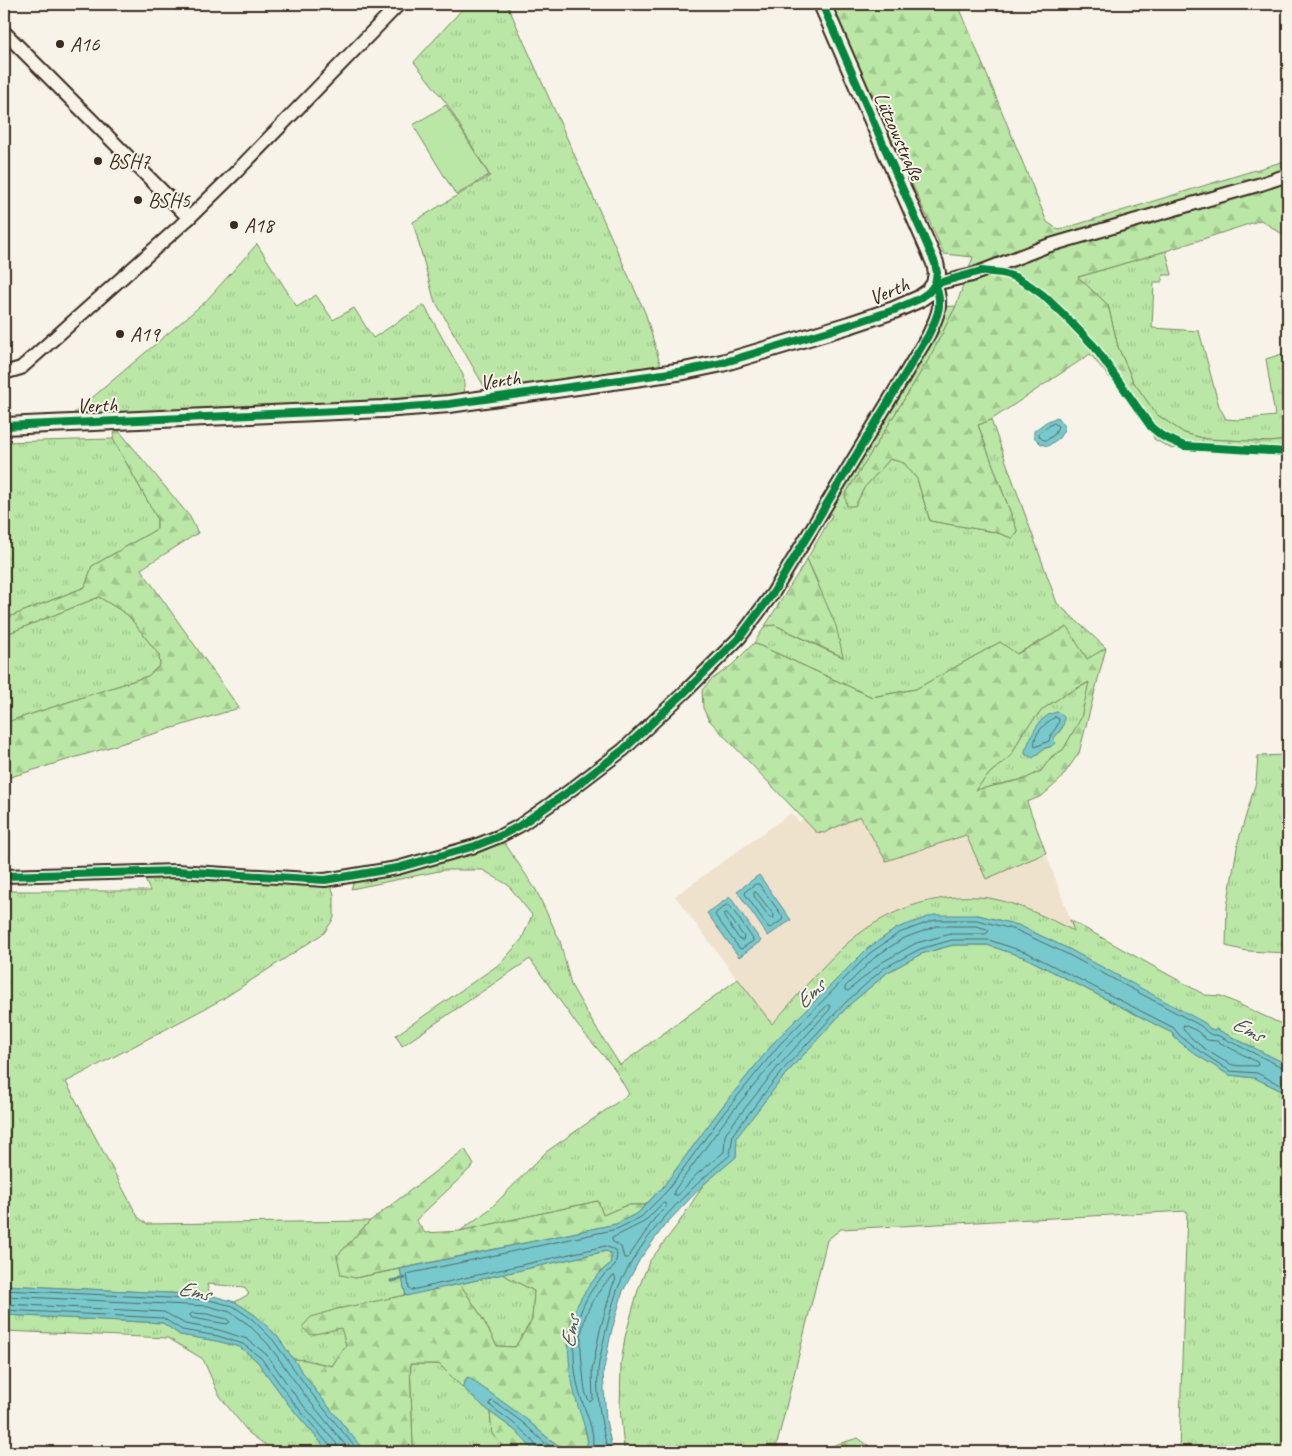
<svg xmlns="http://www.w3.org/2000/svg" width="1292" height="1456" viewBox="0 0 1292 1456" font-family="Caveat,sans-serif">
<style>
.built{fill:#efe2cd}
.grass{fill:url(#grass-tufts);stroke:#7a8862;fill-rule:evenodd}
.forest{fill:url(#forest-firs);stroke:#7a8862;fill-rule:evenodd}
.pitch{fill:#bae7a6;stroke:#7a8862}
.water{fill:#77c9cd;stroke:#5f8987}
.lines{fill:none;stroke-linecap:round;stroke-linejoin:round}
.shore{stroke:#536a64;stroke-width:1}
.stream{stroke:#5f8987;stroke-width:3}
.minor-casing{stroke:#3b2a1e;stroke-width:16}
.tertiary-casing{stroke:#3b2a1e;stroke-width:20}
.minor{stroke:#f7f3e8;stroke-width:12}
.tertiary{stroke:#f7f3e8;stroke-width:16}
.cycleway-casing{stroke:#f7f3e8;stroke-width:11}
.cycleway{stroke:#00873e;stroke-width:8}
.poi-dot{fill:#3b2a1e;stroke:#f7f3e8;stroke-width:2}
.labels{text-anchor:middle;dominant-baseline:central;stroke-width:4;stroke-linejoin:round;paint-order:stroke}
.poi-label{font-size:21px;fill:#3b2a1e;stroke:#f7f3e8;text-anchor:start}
.street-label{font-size:21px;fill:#3b2a1e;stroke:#f7f3e8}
.water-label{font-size:22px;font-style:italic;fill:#4d5a53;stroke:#f7f3e8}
</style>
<defs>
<pattern id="grass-tufts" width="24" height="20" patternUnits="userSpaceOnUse" patternTransform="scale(1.25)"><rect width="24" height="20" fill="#bae7a6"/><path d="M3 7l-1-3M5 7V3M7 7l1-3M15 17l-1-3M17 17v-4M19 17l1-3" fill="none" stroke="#a1c68e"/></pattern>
<pattern id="forest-firs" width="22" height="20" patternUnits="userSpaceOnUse" patternTransform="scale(1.25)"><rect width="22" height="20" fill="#bae7a6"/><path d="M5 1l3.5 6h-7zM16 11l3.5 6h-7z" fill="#a1c68e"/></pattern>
</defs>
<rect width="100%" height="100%" fill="#f7f3e8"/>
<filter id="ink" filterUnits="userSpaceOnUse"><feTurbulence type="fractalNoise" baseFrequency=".02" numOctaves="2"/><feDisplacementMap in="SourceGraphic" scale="10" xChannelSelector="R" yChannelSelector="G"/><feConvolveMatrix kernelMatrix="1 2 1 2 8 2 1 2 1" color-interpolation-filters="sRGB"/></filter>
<g filter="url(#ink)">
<path class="built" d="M921,786L1037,791L1042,796L1027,802L1075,932L1040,915L1015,905L990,898L964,896L938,898L912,905L888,915L864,930L842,948L771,1024L675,896L791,813L799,822L805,818L816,832Z"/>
<g class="grass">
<path d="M467,4H507L646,315L661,367H647L499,392L485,388L434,299L413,222L490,176L447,104L414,62Z"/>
<path d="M257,244L297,307L316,295L333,320L354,308L373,338L424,305L463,375L465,395L268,409L174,410L73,414L205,302Z"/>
<path d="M1166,251L1172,275H1163L1162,282H1154L1152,328L1199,331L1219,406L1226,419L1238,420L1275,416L1266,359L1288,352V440L1270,442L1206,439L1184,433L1156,414L1133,381L1118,347L1108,305L1078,277Z"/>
<path d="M956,306L929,359L845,495L855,506L864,488L890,459L904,463L917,479L930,521L995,532L1012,538L1018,533L978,425L991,420L1057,603L1106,648L1087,660L1067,627L1016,654L1000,642L916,689L872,697L754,643L765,626L775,625L824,649L843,657L817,581L807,559L832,515L824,508L939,307Z"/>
<path d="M113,439L157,518V529L92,566L85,587L4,619V442Z"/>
<path d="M99,597L128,615L159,655L160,665L148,676L4,723V635Z"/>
<path d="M1090,682L1081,718L1063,750L1052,756L1041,771L1025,779L1009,782L974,791L991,772L1011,756L1023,732L1043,709L1064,695ZM1063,727L1054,738L1050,747C1044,748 1039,751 1037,756L1026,748Z"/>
<path d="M1288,755V953L1247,951L1226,946L1227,907L1238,842L1256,782L1258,756Z"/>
<path d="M500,836L536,890L560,941L571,985L591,1020L620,1065L738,979L772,1024C795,999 817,971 842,948C882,911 934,891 989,898C1018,903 1048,918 1074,931L1070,920L1205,995L1221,996L1288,1027V1065L1216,1029L1213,1030L1069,949L1018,925L978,915L897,928L867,949L776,1040L719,1111L663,1187L645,1205H627L603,1215L598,1201L460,1231L490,1209L546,1152L629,1094L614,1068L578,1026L530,959L402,1046L396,1035L501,963L522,939L532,915L508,885L483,870H444L351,889L356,876Z"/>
<path d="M175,875L331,886L334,894V918L324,933L221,1000L66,1082L138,1217L147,1224L370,1221L337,1256L355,1278L400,1269L406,1296L337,1309L346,1345L332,1366L306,1360L293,1359L277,1336L255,1315L235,1302L249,1294L244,1287L207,1284L210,1295L4,1285V891H150L144,877Z"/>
<path d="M953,945H987L1026,958L1172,1033L1175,1038L1195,1054L1229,1075L1255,1078L1288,1094V1452H1179L1187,1211L841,1229L827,1240L775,1452H626L624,1450L620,1407L621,1363L625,1337L638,1290L649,1262L678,1224L704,1184L736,1157V1137L785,1075L849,1005L888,972L921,954Z"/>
<path d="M502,1274L534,1291L532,1320L515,1347L497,1346L480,1314L460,1284Z"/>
<path d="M4,1315L163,1323L180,1335L217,1341L240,1347L257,1361L289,1405L329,1452H275L249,1433L228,1407L218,1393L203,1359L168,1338L4,1331Z"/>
<path d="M410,1364H439L490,1412L492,1434L508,1452H409L413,1446Z"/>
</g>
<g class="forest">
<path d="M830,4H958L1047,222L1059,230L1288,160V238L1261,220L1166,251L1078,277L1108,305L1118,347L1133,381L1156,414L1184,433L1206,439L1270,442L1288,440V452L1184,446L1172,449L1154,439L1151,427L1090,354L991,420L978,425L1018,533L1012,538L995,532L930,521L917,479L904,463L890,459L864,488L855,506H847L845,495L929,359L956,306L973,257L944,254Z"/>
<path d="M116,427L190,517L198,533L141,569L239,708L4,779V723L148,676L160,665L159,655L128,615L99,597L4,635V619L85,587L92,566L157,529V518L113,439Z"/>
<path d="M807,559L836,626L843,657L775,625L765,626Z"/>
<path d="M1067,627L1087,659L1106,648L1079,753L1060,780L1042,796L1027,802L1046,853L986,879L966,835L886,861L860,816L824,833L816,832L708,719L703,708L702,690L711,680L732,665L754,643L872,697L916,689L1000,642L1017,654ZM1089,682L1081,718L1063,750L1052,756L1041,771L1025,779L975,790L991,772L1011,756L1023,732L1043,709L1064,695Z"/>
<path d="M465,1149L474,1165L416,1220L425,1233L460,1231L598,1201L603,1215L627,1205H645L638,1213L616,1224L355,1278L341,1275L337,1256L370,1221Z"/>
<path d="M607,1251L612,1254L610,1264L600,1272L585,1428L588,1443L582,1452C554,1450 543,1431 522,1416C504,1403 486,1390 467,1377L462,1387L439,1364H410L413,1446L409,1452H365L316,1391L293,1359L306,1360L332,1366L346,1345L341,1328L311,1335L302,1327L311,1317L337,1309L460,1284L480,1314L497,1346L515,1347L532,1320L534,1291L502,1274Z"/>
<path d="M490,1412L516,1431L535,1452H508L492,1434Z"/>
<path d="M858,1438L869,1446L867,1452H811Z"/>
</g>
<path class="pitch" d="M446,105L489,175L456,195L413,125Z"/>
<g class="water">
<path d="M1057,417L1064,426V430L1059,438L1048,446L1041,444L1034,437V431L1046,422Z"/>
<path d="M1058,712L1064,717C1065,727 1059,731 1054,738L1055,743L1050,747C1042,747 1039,754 1033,758L1025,754V751C1031,738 1038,714 1058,712Z"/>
<path d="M759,875L791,920L768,936L737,891Z"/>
<path d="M730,897L761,941L739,957L707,913Z"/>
<path d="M934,915H978L1018,925L1069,949L1205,1023L1209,1028L1213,1030L1216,1029L1288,1065V1094L1255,1078L1229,1075L1195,1054L1175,1038L1172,1033L1026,958L987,945H953L921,954L888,972L849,1005L785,1075L737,1137L736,1157L704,1184L665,1225L640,1259L623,1291L611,1333L603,1373L606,1421L613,1452H535L516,1431L490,1412L462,1387L468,1377C486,1390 504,1403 522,1416C542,1431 554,1451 582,1451L588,1442C585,1423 576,1405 573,1386C569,1366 566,1341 571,1321C577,1300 594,1276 610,1264L612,1254L606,1251L406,1296L400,1269L616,1224L638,1213L663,1187L719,1111L776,1040L867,949L897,928Z"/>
<path d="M4,1285L210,1295L235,1302L255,1315L277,1336L316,1391L365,1452H329L289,1405L257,1361L240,1347L217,1341L180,1335L163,1323L4,1315Z"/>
</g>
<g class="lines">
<g class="shore">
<path d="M1054,423L1058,426L1055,434L1047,440H1043L1039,436V433Z"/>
<path d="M1055,717L1059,719C1059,728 1050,732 1049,741L1035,747C1032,735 1045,723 1055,717Z"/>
<path d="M756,884H759L783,917L782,920L771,928L768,927L745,894L746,891Z"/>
<path d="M756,892L774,915L773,919L770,918L754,896V893Z"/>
<path d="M727,905L730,906L753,939V941L741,949L739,948L715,915L716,913Z"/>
<path d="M727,913L744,937L743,940H740L724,917V914Z"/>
<path d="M937,926H976L987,929L989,931L986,934H951L916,943L881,963L848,991L845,990V987L875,957L902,939Z"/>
<path d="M828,1005L830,1006V1009L777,1068L727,1131L725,1136L724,1152L696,1175L678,1195H674V1191L727,1118L785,1048Z"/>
<path d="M1184,1025L1197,1031L1207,1040L1217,1041L1257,1062L1258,1065L1256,1066C1249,1065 1240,1067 1233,1065C1221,1061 1187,1038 1183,1028Z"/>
<path d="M663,1203L666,1204V1207L655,1218L628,1258H624L621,1247L612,1241V1238L644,1222Z"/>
<path d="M614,1276L616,1279L612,1287L600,1330L592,1371L593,1399L590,1402C584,1394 584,1382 583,1372C579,1341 579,1319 598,1293C603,1286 607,1280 614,1276Z"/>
<path d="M4,1290L209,1300L233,1306L252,1319L273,1340L312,1394L359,1452"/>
<path d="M4,1296L208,1306L230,1312L248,1324L268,1344L307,1398L351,1452"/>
<path d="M4,1304L164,1312L185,1324L219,1330L247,1339L266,1354L297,1398L336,1443L339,1452"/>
<path d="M4,1310L163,1318L182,1330L218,1336L243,1344L261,1358L293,1402L331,1447L333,1452"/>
<path d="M193,1313L207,1314L227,1319L230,1322L227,1324L192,1318L190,1315Z"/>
<path d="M538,1452C536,1437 505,1417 493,1408L490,1405V1402L493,1401L522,1422L545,1443L562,1452"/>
<path d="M587,1452C589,1449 592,1446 593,1442C594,1426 581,1403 578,1387C569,1347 574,1307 603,1276C606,1272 611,1270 615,1266L617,1255L615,1250L605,1246L412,1290L409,1288L407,1274L617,1229L641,1217L667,1191L723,1114L780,1044L870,953L899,933L935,920H977L1016,930L1067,954L1201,1026L1207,1032L1212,1035H1217L1284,1068L1288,1069"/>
<path d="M608,1452C602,1427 596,1399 598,1373C598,1362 602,1350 604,1339C608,1323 612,1304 618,1288C642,1234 686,1192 730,1155L733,1134L781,1072L846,1002L884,968L920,949L952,940H989L1028,953L1174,1028L1179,1035L1198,1050L1230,1071L1257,1073L1288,1089"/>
</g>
<path class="stream" d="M391,1281L405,1278"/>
<g class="minor-casing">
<g id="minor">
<path d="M4,32L189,218"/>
<path d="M4,373L21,368L189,218L237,171L399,4"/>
<path d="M4,876L177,871L325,880L397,868L475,846L500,836L519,826L568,792L623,750L686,691L740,637L773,593L928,336C937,317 944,305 935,284L972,275L1047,246L1261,184L1288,175"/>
</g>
</g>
<g class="tertiary-casing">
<path id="tertiary" d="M4,426L383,409L449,404L684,371L722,363L849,325L894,310L919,299L929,292L935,284L937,273L935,263L822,4"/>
</g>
<use href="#minor" class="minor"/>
<use href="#tertiary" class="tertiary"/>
<g class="cycleway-casing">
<g id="cycleway">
<path d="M822,4L935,263L937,273L935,284"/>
<path d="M4,426L383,409L449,404L684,371L722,363L849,325L894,310L919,299L929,292L935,284L981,271L1002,273L1015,277L1029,285L1043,295L1065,316L1094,346L1151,427L1162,436L1184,446L1288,452"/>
<path d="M4,876L177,871L325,880L397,868L475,846L500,836L519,826L568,792L623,750L686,691L740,637L773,593L928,336C937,317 944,305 935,284"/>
</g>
</g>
<use href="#cycleway" class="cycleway"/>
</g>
</g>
<g class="poi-dot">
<circle cx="60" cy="44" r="5"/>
<circle cx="98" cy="161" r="5"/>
<circle cx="138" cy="200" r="5"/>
<circle cx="234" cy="225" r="5"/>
<circle cx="120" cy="334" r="5"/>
</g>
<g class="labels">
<g class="poi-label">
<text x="70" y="44">A16</text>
<text x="108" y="161">BSH7</text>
<text x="148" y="200">BSH5</text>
<text x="244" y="225">A18</text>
<text x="130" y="334">A19</text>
</g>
<g class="street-label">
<text transform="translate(899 136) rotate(66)">Lützowstraße</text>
<text transform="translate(889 291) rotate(-23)">Verth</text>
<text transform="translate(500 380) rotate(-8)">Verth</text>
<text transform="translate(97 405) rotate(-2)">Verth</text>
</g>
<g class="water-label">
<text transform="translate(810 994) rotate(-45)">Ems</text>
<text transform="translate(1248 1029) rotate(27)">Ems</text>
<text transform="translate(194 1291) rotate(11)">Ems</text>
<text transform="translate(570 1332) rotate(-80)">Ems</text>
</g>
</g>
<rect width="1292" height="1456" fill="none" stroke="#f7f3e8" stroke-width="20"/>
<rect x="10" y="10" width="1272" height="1436" fill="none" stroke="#3b2a1e" stroke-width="2" filter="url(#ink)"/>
</svg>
